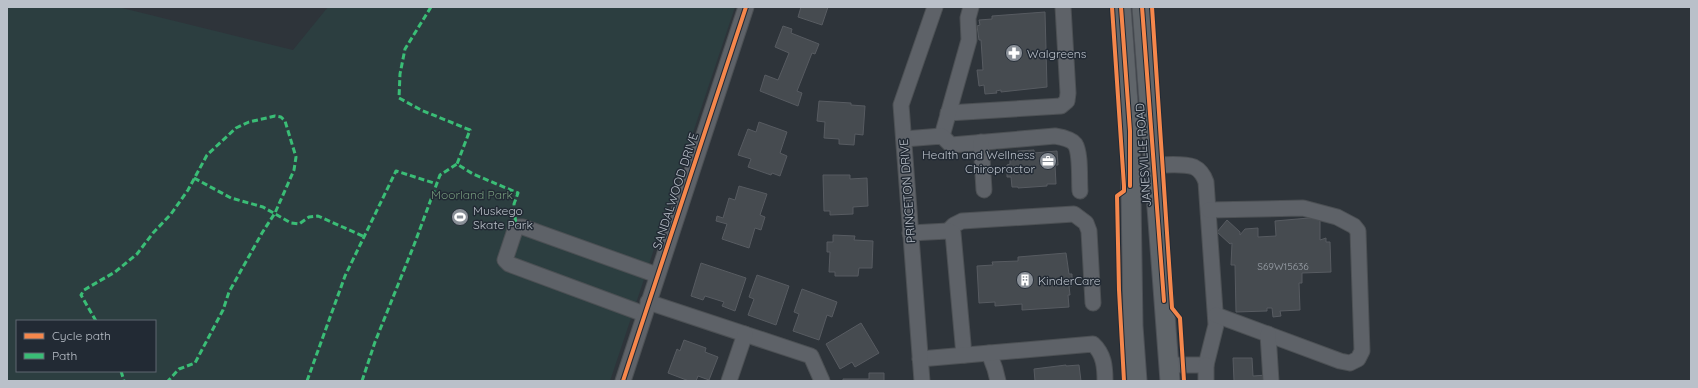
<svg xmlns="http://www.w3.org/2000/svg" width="1698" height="388" viewBox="0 0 1698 388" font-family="Quicksand,sans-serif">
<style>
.green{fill:#2c3e40;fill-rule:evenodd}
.building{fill:#464b50;stroke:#575b61}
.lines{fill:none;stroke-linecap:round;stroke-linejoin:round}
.minor-casing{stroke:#4c5054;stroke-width:17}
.major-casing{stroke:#4c5056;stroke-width:21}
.minor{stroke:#5e6268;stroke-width:15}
.major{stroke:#60656a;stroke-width:19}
.quiet{stroke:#3abd76;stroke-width:3;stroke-dasharray:6 3;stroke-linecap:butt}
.cycleway-casing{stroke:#222a34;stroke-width:6}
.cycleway{stroke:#f5874c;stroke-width:4}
.labels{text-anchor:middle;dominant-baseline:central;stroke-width:3;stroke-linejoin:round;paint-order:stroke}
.number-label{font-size:10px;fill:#9da3ab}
.poi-label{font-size:12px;fill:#bac0c9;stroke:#222a34;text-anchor:start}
.street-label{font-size:12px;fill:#bac0c9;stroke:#222a34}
.park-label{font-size:12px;fill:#74987b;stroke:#222a34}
</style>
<rect width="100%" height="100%" fill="#2e343a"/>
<path class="green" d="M7,7H118L293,50L328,7H735L610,381H7ZM17,321H155V371H17Z"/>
<g class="building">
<path d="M801,7H828L822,25L798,17Z"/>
<path d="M1045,12L1047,87L1001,92V90L996,91L997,93L985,94L984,85L979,86L977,70H983L981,40H979L977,26L980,25L979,20L992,19V16Z"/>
<path d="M783,26L792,29L791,33L819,44L815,54L812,53L797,91L802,93L798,106L760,91L765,75L778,80L789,53L775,47Z"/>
<path d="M819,101L851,103V105L865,106L863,135L855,134L854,145L839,144V139L824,138L825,122L817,121Z"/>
<path d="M759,122L787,132L780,153L787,156L780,176L772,173L771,175L748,167L751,159L738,155L748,129L756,132Z"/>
<path d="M1034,150V153L1057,151L1058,165H1055L1056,184H1047V186L1018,188V187H1012L1011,177H1007V165L1010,164V155L1019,154L1018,151Z"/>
<path d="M823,175H850V179L867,178L868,206L853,207V214L830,215V211H824Z"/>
<path d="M739,186L767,194L760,215L765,217L761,230L755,228L749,248L722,239L727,224L716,221L717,216L723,218L729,198L735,200Z"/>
<path d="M1320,217V240L1326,238V242H1330L1331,272L1302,273V283H1299L1300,310L1280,311L1281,316L1273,317L1272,308H1267V311L1236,312L1235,265H1231L1232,243L1230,244L1217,232L1227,220L1240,232V235L1245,229L1258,228V237L1276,236L1275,221Z"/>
<path d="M833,235L855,236L854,240L873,241L872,268H859L858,276H835V272H829L830,252H827V242H833Z"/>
<path d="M1066,253L1069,274H1072V286H1069L1070,295H1068L1069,307L1022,310V304L995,306V302L979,303L977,266L993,265L992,262L1018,261V257Z"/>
<path d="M701,263L746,278L735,311L722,306L724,302L705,296L703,300L691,296Z"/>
<path d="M757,275L789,286L776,325L748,315L754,299L749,297Z"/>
<path d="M802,289L837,302L832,317L827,315L819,340L793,331L799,314L794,312Z"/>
<path d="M861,323L879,353L855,367L852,362L840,369L826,344Z"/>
<path d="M684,340L706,348L705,352L718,357L709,380L698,376L696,381H689L668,373L677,349L680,351Z"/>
<path d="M1233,358H1252L1253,376L1267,375V381H1234Z"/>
<path d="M1066,365V366L1079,365L1081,381H1035L1034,369Z"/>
<path d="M869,373H884V381H843V379H869Z"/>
</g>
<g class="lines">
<g class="minor-casing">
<g id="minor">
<path d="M948,113L1061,106L1067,101L1068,93L1063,7"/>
<path d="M942,136L969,40L968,18L971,7"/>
<path d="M904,139L942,136L951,145L1055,136C1061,137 1071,139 1075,144C1081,153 1079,180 1080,191"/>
<path d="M981,142L984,190"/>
<path d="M1130,168C1147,166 1180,162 1194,167C1200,170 1204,176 1206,182L1216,325L1206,365H1169"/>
<path d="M1209,210L1303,208L1337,217L1354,226L1358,231L1362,351L1358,359L1350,363L1340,361L1216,315"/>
<path d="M948,231L954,225L962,221L1074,214L1086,223L1089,231L1093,303"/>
<path d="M910,233L948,231L953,233L964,355"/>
<path d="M648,302L811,356L822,381"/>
<path d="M644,314L509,264L505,260L516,227H523L657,275"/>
<path d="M1268,334L1271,381"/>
<path d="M989,353L995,369L998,381"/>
<path d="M920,359L1093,344C1104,354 1105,367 1105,381"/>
<path d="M1206,365V381"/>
<path d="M623,381L746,7"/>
<path d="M729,381L745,334"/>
<path d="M922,381L901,105L935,7"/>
</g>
</g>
<g class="major-casing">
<g id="major">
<path d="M1121,7L1130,131L1133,326L1137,381"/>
<path d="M1142,7L1170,381"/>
</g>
</g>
<use href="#minor" class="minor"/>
<use href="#major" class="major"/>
<g class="quiet">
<path d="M431,7L405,49L400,74L399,98L421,110L470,130L457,164L473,174L518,193L514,204L516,227"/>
<path d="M194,178L231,198L263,207L291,223L299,224L309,217L318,216L365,237"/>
<path d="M96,321L81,295L84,290L115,272L137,254L153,233L171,214L188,190L207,155L236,128L249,122L275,116L281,117L285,121L296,157L294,170L275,213L262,233L229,292L223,310L195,363L179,369L168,381"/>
<path d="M121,371L124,381"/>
<path d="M307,381L345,276L396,171L437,184"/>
<path d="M362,381L375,342L414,245L440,175L457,164"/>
</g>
<g class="cycleway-casing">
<g id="cycleway">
<path d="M1112,7L1124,186V191L1117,196L1119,290L1124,381"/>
<path d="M1121,7L1130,131V186"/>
<path d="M1142,7L1164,301"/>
<path d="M1152,7L1172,308L1180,318L1184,381"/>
<path d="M623,381L746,7"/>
</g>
</g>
<use href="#cycleway" class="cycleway"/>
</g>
<defs>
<g id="pharmacy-disc" transform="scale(0.9)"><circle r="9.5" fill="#898f97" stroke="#222a34"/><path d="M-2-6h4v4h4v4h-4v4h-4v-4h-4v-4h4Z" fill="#fff"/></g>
<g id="office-disc" transform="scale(0.9)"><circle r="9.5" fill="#898f97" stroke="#222a34"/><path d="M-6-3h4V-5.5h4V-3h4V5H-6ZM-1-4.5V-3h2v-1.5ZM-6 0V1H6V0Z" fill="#fff"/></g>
<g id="stadium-disc" transform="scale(0.9)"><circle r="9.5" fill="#898f97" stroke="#222a34"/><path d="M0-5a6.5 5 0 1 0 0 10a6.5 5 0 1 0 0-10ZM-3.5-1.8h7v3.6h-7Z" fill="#fff"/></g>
<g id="building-disc" transform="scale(0.9)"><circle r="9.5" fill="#898f97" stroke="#222a34"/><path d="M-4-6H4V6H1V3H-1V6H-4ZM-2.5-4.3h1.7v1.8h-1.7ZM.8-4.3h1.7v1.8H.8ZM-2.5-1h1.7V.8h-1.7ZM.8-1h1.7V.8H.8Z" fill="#fff"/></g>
</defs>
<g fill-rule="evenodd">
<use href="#pharmacy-disc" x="1014" y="53"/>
<use href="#office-disc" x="1048" y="161"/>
<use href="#stadium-disc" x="460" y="217"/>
<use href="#building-disc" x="1025" y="280"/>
</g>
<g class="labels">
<g class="number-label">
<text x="1283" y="266">S69W15636</text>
</g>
<g class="poi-label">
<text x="1027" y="53">Walgreens</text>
<text x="1035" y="154" text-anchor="end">Health and Wellness<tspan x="1035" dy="14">Chiropractor</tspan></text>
<text x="473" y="210">Muskego<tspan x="473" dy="14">Skate Park</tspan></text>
<text x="1038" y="280">KinderCare</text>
</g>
<g class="street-label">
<text transform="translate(1143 155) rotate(-94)">JANESVILLE ROAD</text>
<text transform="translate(675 191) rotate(-72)">SANDALWOOD DRIVE</text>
<text transform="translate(907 191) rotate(-94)">PRINCETON DRIVE</text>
</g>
<g class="park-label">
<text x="472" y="194">Moorland Park</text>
</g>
</g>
<rect width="1698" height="388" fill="none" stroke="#bac0c9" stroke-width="16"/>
<rect x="16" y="320" width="140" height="52" fill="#222a34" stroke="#5f6670"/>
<rect x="24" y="333" width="20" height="6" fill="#f5874c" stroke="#5f6670"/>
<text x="52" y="340" font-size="12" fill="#bac0c9">Cycle path</text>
<rect x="24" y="353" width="20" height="6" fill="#3abd76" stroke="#5f6670"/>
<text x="52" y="360" font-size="12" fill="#bac0c9">Path</text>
</svg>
